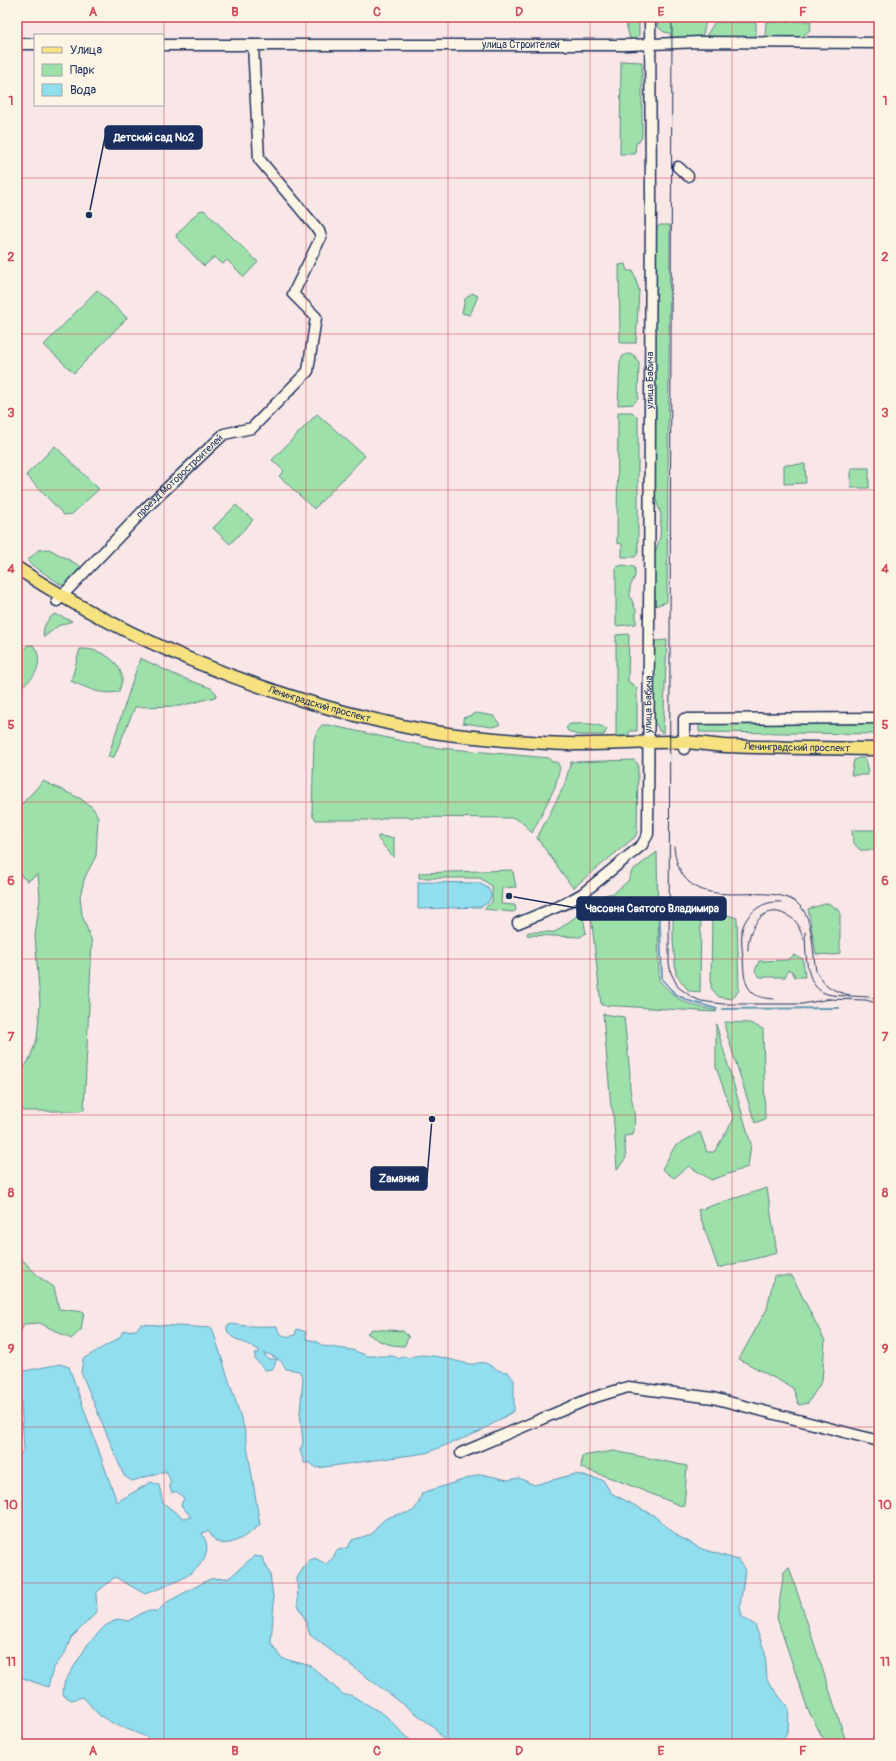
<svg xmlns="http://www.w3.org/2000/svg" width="896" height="1761" viewBox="0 0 896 1761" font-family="Pangolin,sans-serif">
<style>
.green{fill:#9de0aa;stroke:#5c8884}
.water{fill:#90deee;stroke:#6198b4}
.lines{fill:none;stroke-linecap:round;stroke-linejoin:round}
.stream{stroke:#6198b4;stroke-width:2}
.minor-casing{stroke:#1b2f5e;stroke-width:13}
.major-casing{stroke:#1b2f5e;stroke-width:15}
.minor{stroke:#fcf5e5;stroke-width:10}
.major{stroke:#f7e281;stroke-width:12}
.tram{stroke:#1b2f5e;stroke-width:1}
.grid{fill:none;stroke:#d1495b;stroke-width:1;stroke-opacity:0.55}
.labels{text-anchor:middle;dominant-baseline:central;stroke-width:3;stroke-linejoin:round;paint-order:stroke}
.street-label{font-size:10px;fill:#1b2f5e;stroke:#fcf5e5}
.leader{fill:none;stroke:#1b2f5e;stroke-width:1.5}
.callout-dot{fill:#1b2f5e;stroke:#fcf5e5;stroke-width:1.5}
.callout{fill:#1b2f5e;stroke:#1b2f5e;stroke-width:1.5}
.callout-label{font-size:11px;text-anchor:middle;font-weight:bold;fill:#fff}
.neatline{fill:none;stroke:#d1495b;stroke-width:1.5}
.grid-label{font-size:13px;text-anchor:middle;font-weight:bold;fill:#d1495b}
</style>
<rect width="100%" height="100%" fill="#f9e7e7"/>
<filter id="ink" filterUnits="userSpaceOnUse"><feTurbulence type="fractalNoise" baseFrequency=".025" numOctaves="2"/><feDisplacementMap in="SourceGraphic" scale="8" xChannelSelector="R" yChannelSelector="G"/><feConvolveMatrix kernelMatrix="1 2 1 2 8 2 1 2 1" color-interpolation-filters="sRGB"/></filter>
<g filter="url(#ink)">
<g class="green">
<path d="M624,17H639V35L634,42H631Z"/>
<path d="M657,17H707L703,34L700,40H671L670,33L664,32L658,27Z"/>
<path d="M811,21L810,30L801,38H765L766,22Z"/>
<path d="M715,22H756V38L704,39Z"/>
<path d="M621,61L642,62V137L639,142L636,143L635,154H620Z"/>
<path d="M204,210L258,262L244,277L227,260L223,264L214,257L204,266L177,238L176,235L199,211Z"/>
<path d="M660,225H670L667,602L655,606L653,559L660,537L661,515L654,493L655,229Z"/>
<path d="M625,264L627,271H633L639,290L636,343H620L619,265Z"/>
<path d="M97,290L127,318L74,373L44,345Z"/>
<path d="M472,293L478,296L470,315L462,313L465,299Z"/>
<path d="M627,354L634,355L639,363L638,399L633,404L618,405L620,361L623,356Z"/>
<path d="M618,412H632L637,417L638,421V553L635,557H622V544L617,543Z"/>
<path d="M317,414L365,456L314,509L279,476L284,471L272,460Z"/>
<path d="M55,446L99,489L72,514L64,515L26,475Z"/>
<path d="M805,464L806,483L784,484V465Z"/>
<rect x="851" y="468" width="18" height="20"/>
<path d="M236,505L253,520L230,544L213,528Z"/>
<path d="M49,549L80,566L81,570L65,587L29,563L28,560L38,550Z"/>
<path d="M623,565L632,566L635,568V576L630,587V596L636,610V624L616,626V567Z"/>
<path d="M55,614L72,621L58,626L44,637C41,628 48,618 55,614Z"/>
<path d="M629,634L628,681L637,688V731H629V741L616,742V635Z"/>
<path d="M667,640L663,733L659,731L657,725L653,724L654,641Z"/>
<path d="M28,645H33C44,658 38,677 23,685L17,683V656Z"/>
<path d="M80,649C97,648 118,658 122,676C123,680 120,687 119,692C99,695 90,689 71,681Z"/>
<path d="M140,658L180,677L211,688L217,694L215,697L180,706L135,707L114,757H108Z"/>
<path d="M477,713L494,716L500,725L492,727L463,723V718Z"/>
<path d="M854,721L879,722V734L699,732V724Z"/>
<path d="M570,724C582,724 596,722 607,729L604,735H577L568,731L566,728Z"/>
<path d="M322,725H329L429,747L549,758L552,762H557L560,768L555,787L532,833L523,823L514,818L389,817L378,820H316L313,817L312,812L314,740L317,731Z"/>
<path d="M859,758H864L866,762L868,775H851L854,760Z"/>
<path d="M634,760L638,764L637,832L635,837L573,888L537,838L564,786L571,762Z"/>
<path d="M43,781L81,799L93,808L98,817L96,856L85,877L80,896L82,915L92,942L84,1110L79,1111H23L17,1104V1078L29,1060L37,1039L40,1004L35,936L40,898L38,874L28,881L22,877L17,865V837L21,830V805Z"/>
<path d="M852,830H879V850H860L853,842Z"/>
<path d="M378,836L394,838V858L378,839Z"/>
<path d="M657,852L659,980C679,1004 688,1004 717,1011L715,1012L601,1005L590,906L604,895L614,893L628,881L632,871Z"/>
<path d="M511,870L513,872L516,887L502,888L501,904L515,905L516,910L513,912L484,909L492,902V886L480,878H419V873Z"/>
<path d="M673,903L701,910L700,992L689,991L676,975L673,940Z"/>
<path d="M828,903L840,911V953L834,955L816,954L808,909Z"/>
<path d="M712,910L737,918L739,990L732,999L719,997L711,988Z"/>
<path d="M582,912L586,933L580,937L527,935L528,932H555Z"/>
<path d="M794,955L803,959L805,977H795L792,971L788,970L785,977H760L755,971L759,961L788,960Z"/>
<path d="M603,1014L624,1017L630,1074C627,1094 639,1114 633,1135L624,1136L626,1158L617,1169L613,1111L611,1107Z"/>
<path d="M725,1022L750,1023L763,1029L765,1119L755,1123L725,1028Z"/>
<path d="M716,1024L751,1144L748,1167L711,1180L689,1166L674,1178L662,1169L675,1146L700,1132L707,1152H714L734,1119L716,1067Z"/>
<path d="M767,1188L777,1253L718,1268L698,1210Z"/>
<path d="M17,1254L39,1277L54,1287L59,1309L84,1312L81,1330L71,1339L40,1323L24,1324L17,1340Z"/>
<path d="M774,1276H792L825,1341L822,1381L808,1403L799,1405L793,1388L739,1359L767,1309Z"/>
<path d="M372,1329L403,1331L409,1337L404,1346C389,1346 379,1342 367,1333Z"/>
<path d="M614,1451L687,1466L684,1507L614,1479L581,1468L582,1456Z"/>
<path d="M789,1567L847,1744H826L808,1710L777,1618L784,1572Z"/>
</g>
<g class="water">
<path d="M418,882L479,883L488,888L491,895L488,903L480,907L418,909Z"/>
<path d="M141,1324L212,1328L244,1427L260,1525C250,1533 229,1550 216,1541C213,1539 210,1533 208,1531L202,1533C204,1537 207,1543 207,1548C204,1576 167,1585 145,1594L115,1577L96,1593L97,1612L71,1638L65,1653L53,1669L48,1687L17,1676V1459L24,1449L19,1372L60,1364L69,1367L117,1502L151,1482L159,1485L163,1503L183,1518L191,1517L181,1505L184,1498L176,1491L172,1493L169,1485L171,1482L166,1471L132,1481L124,1476L81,1372L83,1359L119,1338L123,1331L136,1330Z"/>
<path d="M232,1324C246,1327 262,1326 277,1326C278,1336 287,1338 295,1335L297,1329L306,1332V1339L315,1341L323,1346L352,1350L368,1356H393L399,1359L403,1356L409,1358C425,1350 452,1361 470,1364C475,1365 480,1361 485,1363C496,1367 494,1371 508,1372L514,1380V1411L479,1432L426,1453L317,1468L310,1463H304L300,1450L303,1443L300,1413L303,1377L299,1371L286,1369C281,1359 274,1356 264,1353V1354L268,1359H277L273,1369L265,1370L255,1359V1353H259V1350L232,1337L227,1331V1326Z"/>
<path d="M481,1474L508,1480L519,1478L534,1485L575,1474L603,1480L611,1493L653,1515L678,1536L702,1549L738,1560L745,1570L740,1606L742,1617L755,1625L765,1652L767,1680L789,1709L788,1729L782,1744H453L443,1739L434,1727L310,1635L305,1619L298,1605L297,1578L308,1561L315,1558L326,1564L333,1558L336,1551L348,1547L352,1540L372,1534C377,1527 381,1520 390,1517C409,1509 414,1520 422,1493Z"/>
<path d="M254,1556L262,1557L270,1574L274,1603L271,1643L281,1658L311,1666L344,1695H351L385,1715L407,1738L419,1744H150L147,1737L114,1724L99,1715L83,1697L71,1700L63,1695L64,1683L88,1644L105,1626L118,1619L128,1621L146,1611H158L167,1602L210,1579L229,1578Z"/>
</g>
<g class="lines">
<g class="stream">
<path d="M659,903L662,979L675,994L689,1001L717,1009"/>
<path d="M723,1009L839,1008"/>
</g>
<g class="minor-casing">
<g id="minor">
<path d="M17,44H35"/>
<path id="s1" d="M163,45H627L701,42L879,43"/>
<path d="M678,167L688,176"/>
<path id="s2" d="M57,601L147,507L208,449L224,434L252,428L308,371L316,317L293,294L321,237L319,231L259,159L253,45"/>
<path d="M684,749V719L879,718"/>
<path id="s3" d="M518,923L564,904L582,894L642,845L648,834L651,196L650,17"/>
<path d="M461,1453L589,1399L628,1387L713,1398L879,1441"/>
</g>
</g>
<g class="major-casing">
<g id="major">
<path id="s4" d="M17,568C105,626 202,669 302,700C352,715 404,729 456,735C493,739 531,743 568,744C607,745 646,741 685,742C699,743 712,745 726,746C777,748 828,748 879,749"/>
</g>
</g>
<use href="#minor" class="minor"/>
<use href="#major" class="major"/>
<g class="tram">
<path d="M672,17L669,963L671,973L678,987L692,997L701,1001L723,1004H802L830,999"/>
<path d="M674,847C682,930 777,868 804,911C813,925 813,955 816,971C823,986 835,992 850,995"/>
<path d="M805,932C806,953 804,992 832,995C849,997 863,995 879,999"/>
<path d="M748,950C747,930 763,902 786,915C791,917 796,921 798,925C800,930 802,935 804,940"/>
<path d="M774,999C766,998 759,998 753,993C743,984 744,971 743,958C742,949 741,939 742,930C746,913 763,900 781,902"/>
<path d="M826,999L866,1000L879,1004"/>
</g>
</g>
</g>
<path class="grid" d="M164,17V1744M306,17V1744M448,17V1744M590,17V1744M732,17V1744M17,178H879M17,334H879M17,490H879M17,646H879M17,802H879M17,959H879M17,1115H879M17,1271H879M17,1427H879M17,1583H879"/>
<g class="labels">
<g class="street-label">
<text stroke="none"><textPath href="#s1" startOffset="358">улица Строителей</textPath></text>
<text stroke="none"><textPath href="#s3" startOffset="614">улица Бабича</textPath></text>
<text stroke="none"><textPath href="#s2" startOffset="175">проезд Моторостроителей</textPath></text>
<text stroke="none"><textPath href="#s4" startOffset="333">Ленинградский проспект</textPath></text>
<text stroke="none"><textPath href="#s3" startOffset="290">улица Бабича</textPath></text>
<text stroke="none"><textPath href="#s4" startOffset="815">Ленинградский проспект</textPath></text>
</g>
</g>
<path class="leader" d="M89 215L105 137M509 896L577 908M432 1119L427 1178"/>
<g class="callout-dot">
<circle cx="89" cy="215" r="4"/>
<circle cx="509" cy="896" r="4"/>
<circle cx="432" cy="1119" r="4"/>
</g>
<g class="callout">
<rect x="105" y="126" width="97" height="23" rx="4"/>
<rect x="577" y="897" width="149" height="23" rx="4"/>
<rect x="371" y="1167" width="56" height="23" rx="4"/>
</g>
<g class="callout-label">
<text x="154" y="141">Детский сад №2</text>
<text x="652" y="912">Часовня Святого Владимира</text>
<text x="399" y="1182">Zамания</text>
</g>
<rect width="896" height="1761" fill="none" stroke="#fcf5e5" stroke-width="44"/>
<rect x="34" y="34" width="130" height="72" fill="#fcf5e5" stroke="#a2a6af"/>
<rect x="42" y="47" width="20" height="6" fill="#f7e281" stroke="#a2a6af"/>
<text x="70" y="54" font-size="12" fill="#1b2f5e">Улица</text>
<rect x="42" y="64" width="20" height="12" fill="#9de0aa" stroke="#a2a6af"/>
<text x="70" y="74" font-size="12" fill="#1b2f5e">Парк</text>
<rect x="42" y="84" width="20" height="12" fill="#90deee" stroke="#a2a6af"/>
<text x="70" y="94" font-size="12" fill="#1b2f5e">Вода</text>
<rect x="22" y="22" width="852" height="1717" class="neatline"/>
<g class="grid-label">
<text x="93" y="16">A</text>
<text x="235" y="16">B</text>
<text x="377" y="16">C</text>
<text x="519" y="16">D</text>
<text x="661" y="16">E</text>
<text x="803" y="16">F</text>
<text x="11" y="105">1</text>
<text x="885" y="105">1</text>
<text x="11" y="261">2</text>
<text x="885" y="261">2</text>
<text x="11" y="417">3</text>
<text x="885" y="417">3</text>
<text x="11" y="573">4</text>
<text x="885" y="573">4</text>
<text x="11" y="729">5</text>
<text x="885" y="729">5</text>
<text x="11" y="885">6</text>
<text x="885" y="885">6</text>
<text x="11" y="1041">7</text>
<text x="885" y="1041">7</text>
<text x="11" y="1197">8</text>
<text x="885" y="1197">8</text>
<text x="11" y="1353">9</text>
<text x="885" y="1353">9</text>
<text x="11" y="1509">10</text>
<text x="885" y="1509">10</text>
<text x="11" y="1666">11</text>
<text x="885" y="1666">11</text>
<text x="93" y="1755">A</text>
<text x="235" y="1755">B</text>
<text x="377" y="1755">C</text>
<text x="519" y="1755">D</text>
<text x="661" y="1755">E</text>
<text x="803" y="1755">F</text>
</g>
</svg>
